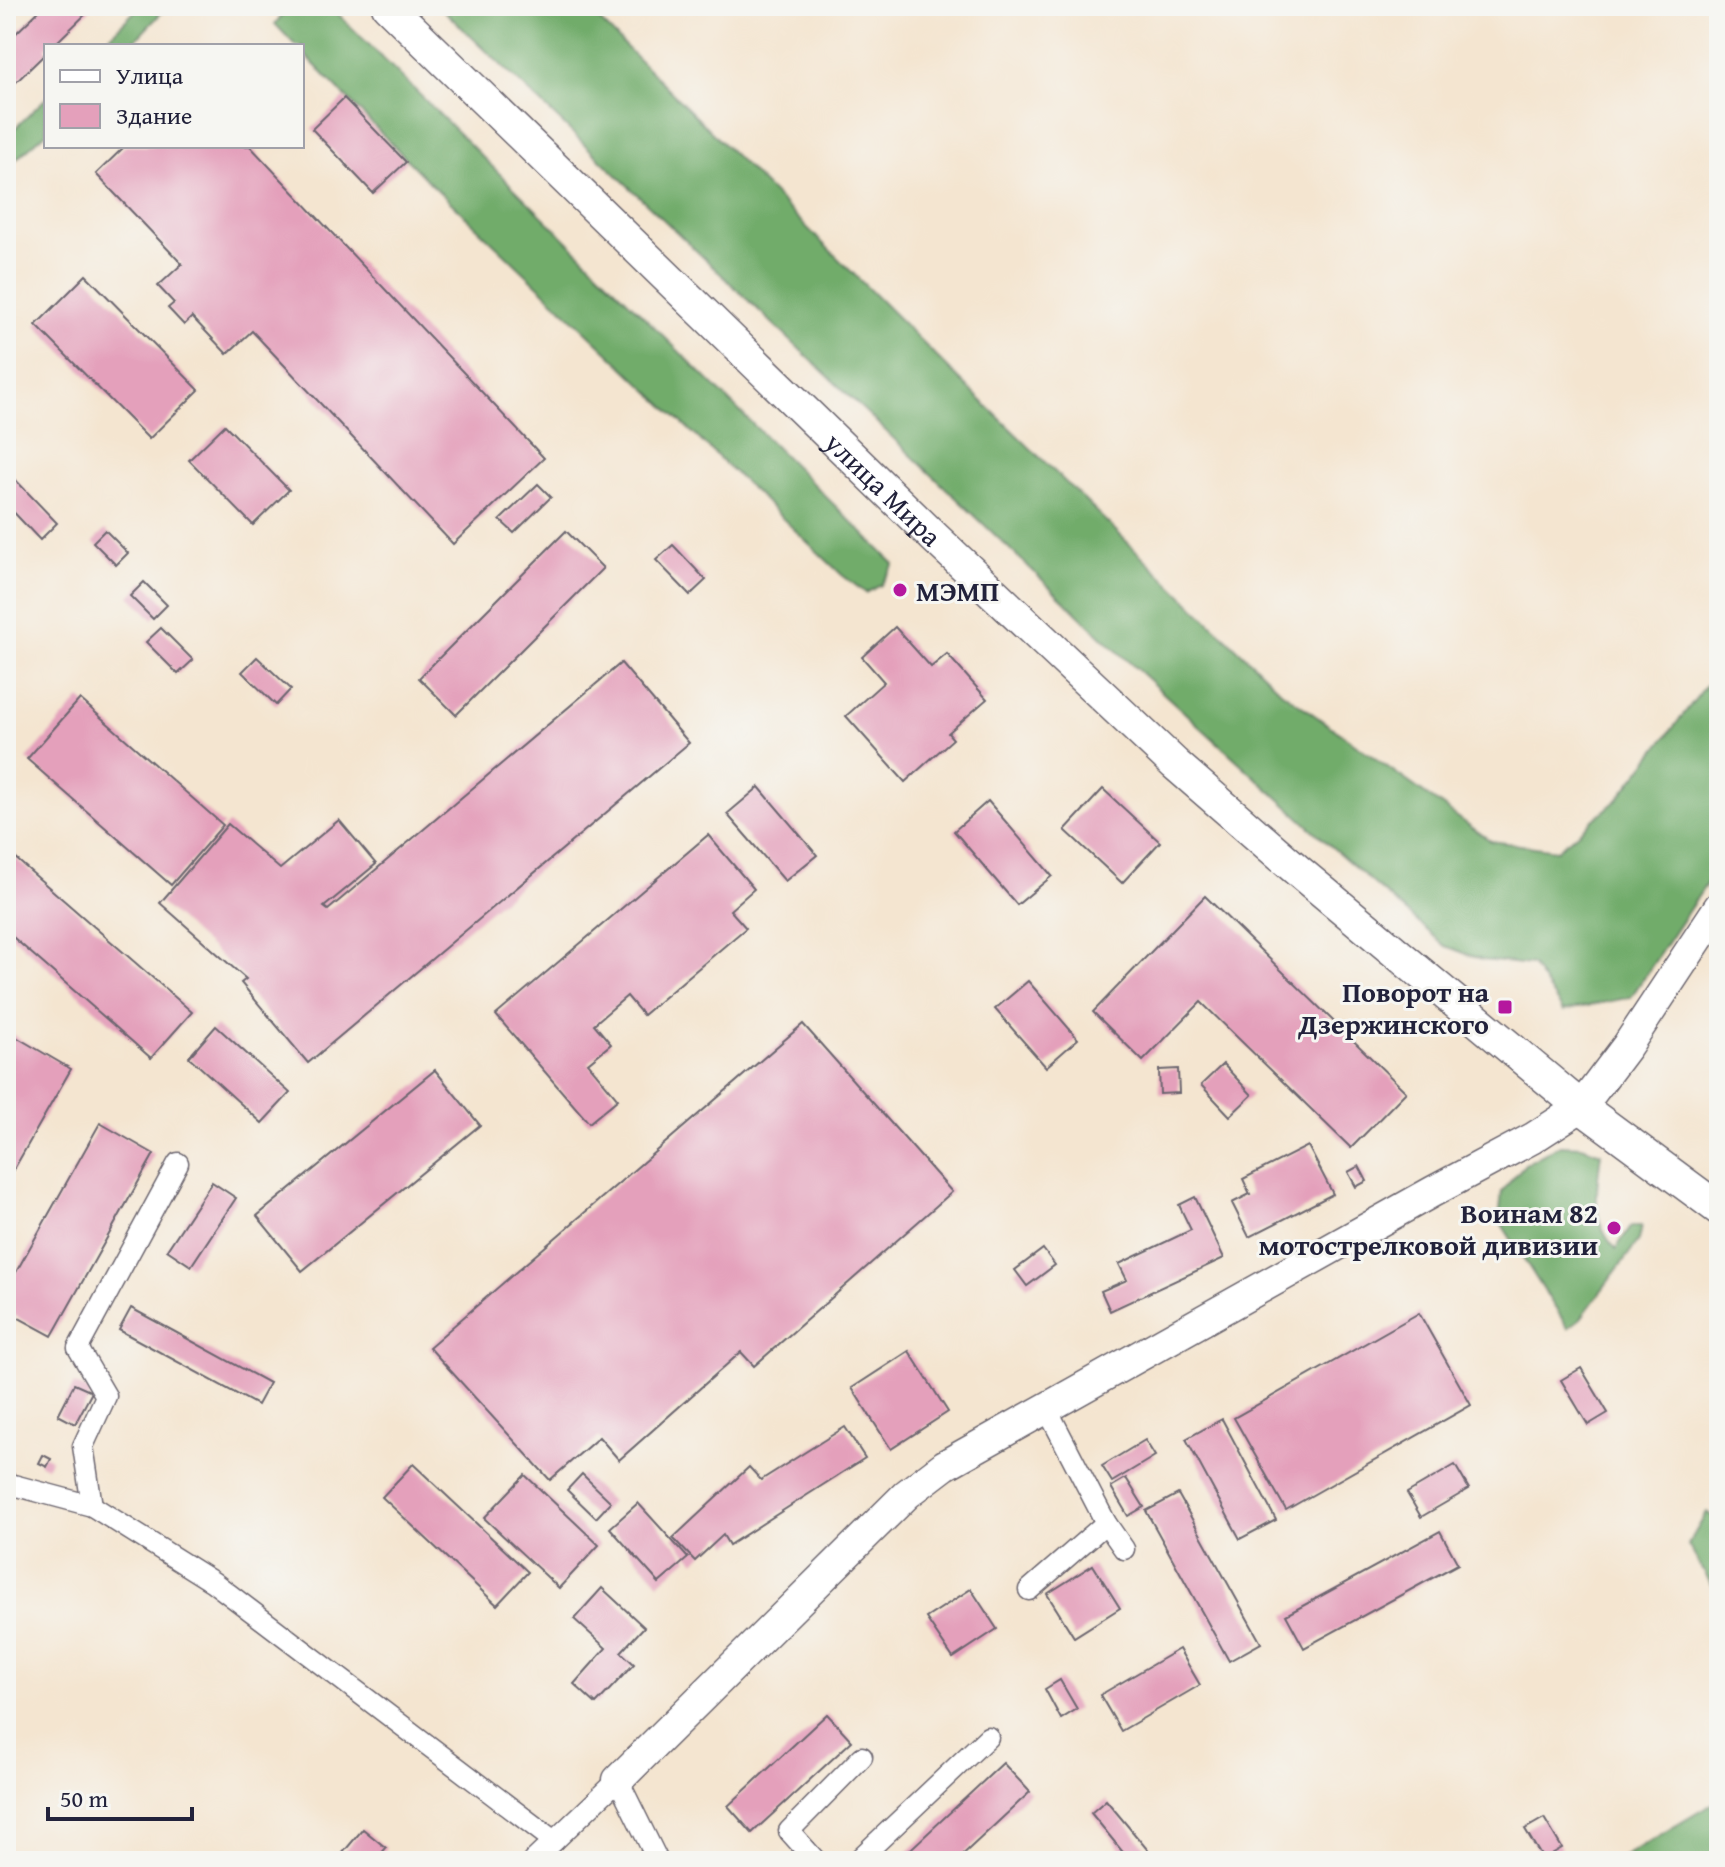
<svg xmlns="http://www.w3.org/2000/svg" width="1725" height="1867" viewBox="0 0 1725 1867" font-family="'Gentium Book Plus',serif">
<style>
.forest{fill:#71ac6b;stroke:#4a6753;stroke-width:2}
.building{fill:#e4a0bb}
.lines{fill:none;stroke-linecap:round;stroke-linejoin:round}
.street-casing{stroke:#6c666f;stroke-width:23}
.secondary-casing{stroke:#6c666f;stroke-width:33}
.primary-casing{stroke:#6c666f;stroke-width:35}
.street{stroke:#fff;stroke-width:20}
.secondary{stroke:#fff;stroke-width:30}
.primary{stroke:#fff;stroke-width:32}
.poi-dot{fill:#b5179e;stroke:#f6f6f2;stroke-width:3}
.labels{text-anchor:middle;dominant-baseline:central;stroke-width:6;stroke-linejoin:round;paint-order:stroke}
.street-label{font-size:28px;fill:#22223b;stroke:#f6f6f2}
.poi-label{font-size:28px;font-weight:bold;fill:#22223b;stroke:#f6f6f2;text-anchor:end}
</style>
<rect width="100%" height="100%" fill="#f6f6f2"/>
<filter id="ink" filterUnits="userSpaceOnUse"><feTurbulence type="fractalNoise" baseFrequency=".0125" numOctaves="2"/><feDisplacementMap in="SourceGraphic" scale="16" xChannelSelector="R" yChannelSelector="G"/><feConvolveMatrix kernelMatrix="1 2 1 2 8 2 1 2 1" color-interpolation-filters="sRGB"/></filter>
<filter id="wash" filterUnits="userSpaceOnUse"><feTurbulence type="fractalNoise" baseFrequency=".006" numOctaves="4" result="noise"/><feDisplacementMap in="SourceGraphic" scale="32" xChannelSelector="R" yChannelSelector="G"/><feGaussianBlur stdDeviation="1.8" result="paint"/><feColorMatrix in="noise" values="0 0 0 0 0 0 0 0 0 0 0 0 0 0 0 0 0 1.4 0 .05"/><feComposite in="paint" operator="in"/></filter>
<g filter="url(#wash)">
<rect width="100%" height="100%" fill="#f4e5d0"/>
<g class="forest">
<path d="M140,6H168L130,46H100Z"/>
<path d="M290,6L331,7L894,564L881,585L866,593L842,575L424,177L302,52V46H296L275,24Z"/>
<path d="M439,6H585L955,375L1281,691L1491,841L1557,850L1617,800L1714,675L1719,678V865L1631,997L1563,1011L1532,965L1482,960L1445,946L1332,847L1117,651Z"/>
<path d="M46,98V133L6,168V137Z"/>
<path d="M1560,1145L1582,1146L1601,1153C1597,1188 1589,1221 1616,1249L1631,1226H1642L1639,1240L1581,1318L1568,1328L1499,1220L1502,1191L1525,1164Z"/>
<path d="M1707,1512L1719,1522V1597L1688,1545Z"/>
<path d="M1719,1800V1861H1616Z"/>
</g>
<g id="blocks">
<g class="building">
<path d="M44,6H94L53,46H46V53L6,92V43Z"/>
<path d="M344,98L406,162L373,193L312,129Z"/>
<path d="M125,146H250L544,458L453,544L252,331L227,354L192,317L184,325L168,308L174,303L158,286L182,264L96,174Z"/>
<path d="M86,275L199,390L149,439L36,325Z"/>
<path d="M225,425L289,490L253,525L189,460Z"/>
<path d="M6,470L57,523L40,540L6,504Z"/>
<path d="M538,484L551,497L514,533L500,520Z"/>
<path d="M105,530L128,553L116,565L93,542Z"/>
<path d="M566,531L603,568L456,715L419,678Z"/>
<path d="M673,545L706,580L690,595L656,560Z"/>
<path d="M144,582L167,605L153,619L130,596Z"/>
<path d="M895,627L931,667L947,654L987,699L948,733L953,739L905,782L846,716L884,682L862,657Z"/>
<path d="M161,628L193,660L178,674L146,642Z"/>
<path d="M257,657L291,689L276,705L242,672Z"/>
<path d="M621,663L689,743L308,1063L241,983L246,979L160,903L228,824L280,869L339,820L376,864L324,907L328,910Z"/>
<path d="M80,699L223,825L171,885L27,759Z"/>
<path d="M759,787L817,855L785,881L727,814Z"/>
<path d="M1103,789L1160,842L1122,883L1065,830Z"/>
<path d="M988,801L1052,876L1017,905L954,831Z"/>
<path d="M708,835L754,889L730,910L746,928L643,1015L627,996L594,1024L611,1044L588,1063L618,1099L589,1123L496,1015Z"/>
<path d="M6,850L192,1012L151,1058L6,931Z"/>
<path d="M1205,896L1406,1092L1351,1148L1201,1002L1143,1061L1093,1012Z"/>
<path d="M1028,981L1078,1039L1046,1067L995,1009Z"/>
<path d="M803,1024L952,1192L754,1366L741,1352L619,1460L599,1437L550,1480L429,1347Z"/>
<path d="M216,1026L290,1093L262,1123L189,1057Z"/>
<path d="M6,1031L71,1069L13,1171L6,1167Z"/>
<path d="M1223,1064L1252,1095L1230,1116L1201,1085Z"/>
<path d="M1178,1069L1179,1093L1160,1094L1159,1070Z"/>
<path d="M435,1070L480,1125L302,1271L257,1216Z"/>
<path d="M100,1123L154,1154L52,1336L6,1311V1290Z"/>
<path d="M1308,1146L1333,1194L1249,1237L1232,1203L1250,1194L1243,1179Z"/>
<path d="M1359,1166L1367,1181L1356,1187L1348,1172Z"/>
<path d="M212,1182L236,1198L191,1266L167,1250Z"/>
<path d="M1195,1197L1224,1258L1110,1311L1101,1291L1127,1280L1119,1264L1191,1230L1179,1205Z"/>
<path d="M1043,1249L1055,1265L1027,1286L1015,1270Z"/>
<path d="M131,1308L269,1383L257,1405L119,1330Z"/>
<path d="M1419,1313L1471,1405L1286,1510L1234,1418Z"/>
<path d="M909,1351L948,1412L891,1449L852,1388Z"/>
<path d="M1581,1368L1608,1413L1588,1425L1561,1380Z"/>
<path d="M74,1384L92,1392L75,1424L58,1415Z"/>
<path d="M1222,1419L1276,1520L1240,1539L1186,1439Z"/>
<path d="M845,1427L865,1458L729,1545L723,1535L695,1561L673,1538L749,1467L761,1480Z"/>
<path d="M1145,1440L1155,1456L1112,1482L1102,1466Z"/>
<path d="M43,1455L51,1459L47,1467L39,1463Z"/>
<path d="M413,1464L528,1572L497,1605L382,1497Z"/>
<path d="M1455,1465L1469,1489L1421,1517L1407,1493Z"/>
<path d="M582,1474L611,1502L596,1518L567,1490Z"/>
<path d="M525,1475L599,1545L559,1588L484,1518Z"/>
<path d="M1126,1478L1144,1507L1128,1516L1111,1487Z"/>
<path d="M1178,1494L1261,1643L1229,1661L1146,1511Z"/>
<path d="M638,1503L688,1558L659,1583L610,1528Z"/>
<path d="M1440,1531L1458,1564L1304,1648L1286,1615Z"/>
<path d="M1093,1565L1120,1608L1074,1637L1047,1594Z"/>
<path d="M602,1588L644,1627L621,1652L634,1664L596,1704L574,1684L606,1648L574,1619Z"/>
<path d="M971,1589L997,1629L953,1658L926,1618Z"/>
<path d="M1179,1649L1200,1685L1121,1731L1100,1695Z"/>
<path d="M1060,1680L1077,1709L1061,1719L1045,1689Z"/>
<path d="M827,1714L852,1741L752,1833L728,1806Z"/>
<path d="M1003,1763L1030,1792L956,1861H903L900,1859Z"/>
<path d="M1106,1800L1157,1861H1130L1091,1813Z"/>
<path d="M1544,1818L1562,1848L1543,1859L1525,1829Z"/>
<path d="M363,1829L386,1848L375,1861H336Z"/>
</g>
</g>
</g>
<g filter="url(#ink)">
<use href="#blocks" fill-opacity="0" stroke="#6c666f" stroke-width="2"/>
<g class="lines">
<g class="street-casing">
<g id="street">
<path d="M1046,1407L1106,1523L1124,1549"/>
<path d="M6,1483L92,1506L213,1582L554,1841"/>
<path d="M92,1506L83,1446L106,1396L78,1348L178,1163"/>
<path d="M1029,1590L1106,1523"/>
<path d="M533,1861L618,1780L658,1861"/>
<path d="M816,1861L789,1831L862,1757"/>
<path d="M857,1861L988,1737"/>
</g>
</g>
<g class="secondary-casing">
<path id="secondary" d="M618,1780L907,1494L945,1465L1432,1192L1533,1138L1581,1107L1627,1046L1719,907"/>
</g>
<g class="primary-casing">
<g id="primary">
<path id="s1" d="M388,6L934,537L1175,764L1297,870L1581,1107L1719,1209"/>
</g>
</g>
<use href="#street" class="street"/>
<use href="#secondary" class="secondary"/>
<use href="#primary" class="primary"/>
</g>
</g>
<g class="poi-dot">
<circle cx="900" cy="590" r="8"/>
<rect x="1497" y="999" width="16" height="16" rx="4"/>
<circle cx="1614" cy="1228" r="8"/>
</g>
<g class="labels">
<g class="street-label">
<text stroke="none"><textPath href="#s1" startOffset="692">улица Мира</textPath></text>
</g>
<g class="poi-label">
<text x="916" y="590" text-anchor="start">МЭМП</text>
<text x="1489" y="991">Поворот на<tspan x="1489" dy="32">Дзержинского</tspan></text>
<text x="1598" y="1212">Воинам 82<tspan x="1598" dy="32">мотострелковой дивизии</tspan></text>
</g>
</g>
<rect width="1725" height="1867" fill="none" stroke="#f6f6f2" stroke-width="32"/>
<rect x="44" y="44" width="260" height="104" fill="#f6f6f2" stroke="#a1a1a9" stroke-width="2"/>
<rect x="60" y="70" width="40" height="12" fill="#ffffff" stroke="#a1a1a9" stroke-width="2"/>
<text x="116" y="84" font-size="24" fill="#22223b">Улица</text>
<rect x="60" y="104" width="40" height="24" fill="#e4a0bb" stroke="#a1a1a9" stroke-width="2"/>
<text x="116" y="124" font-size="24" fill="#22223b">Здание</text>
<path d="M48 1807v12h144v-12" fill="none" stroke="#22223b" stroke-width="4"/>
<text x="60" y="1807" font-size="24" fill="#22223b" stroke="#f6f6f2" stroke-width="6" paint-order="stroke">50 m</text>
</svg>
